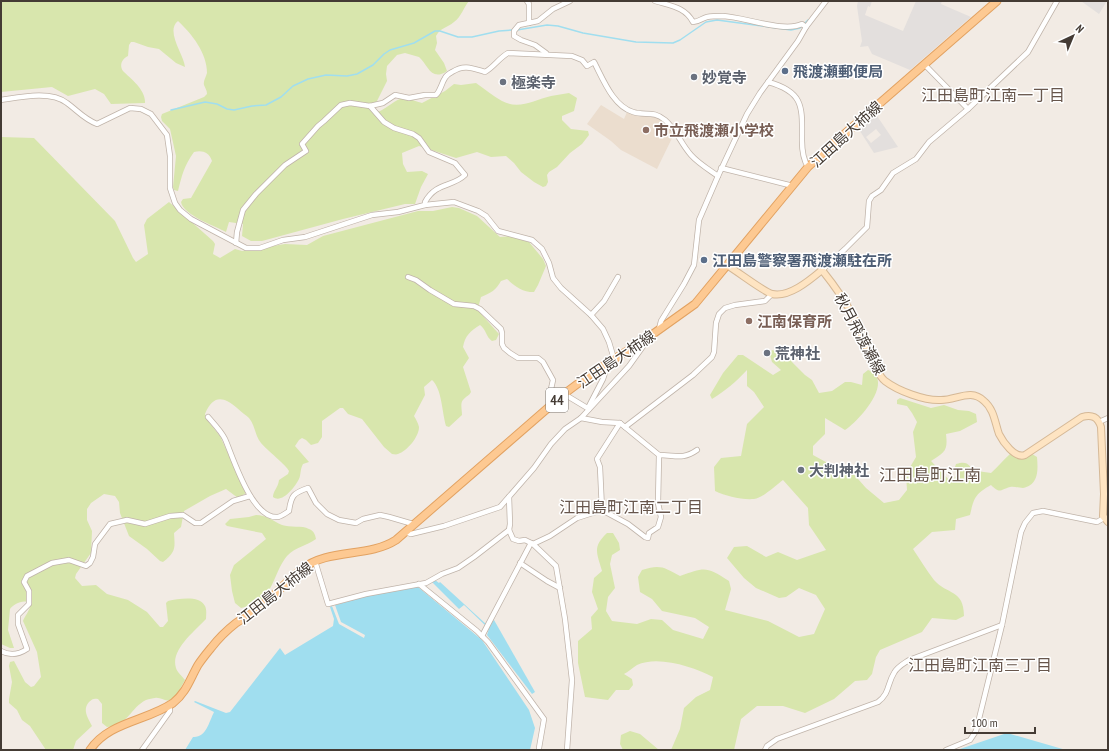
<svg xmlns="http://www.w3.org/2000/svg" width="1109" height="751" viewBox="0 0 1109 751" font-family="'PT Sans Narrow','Noto Sans JP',sans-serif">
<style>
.education{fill:#ebddce}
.green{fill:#d8e6ad}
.parking{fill:#e3dfdd;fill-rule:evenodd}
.water{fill:#a0deef}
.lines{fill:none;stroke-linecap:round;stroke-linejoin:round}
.stream{stroke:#a0deef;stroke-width:1.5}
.minor-casing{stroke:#c0b4aa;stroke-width:6}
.secondary-casing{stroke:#d5b896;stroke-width:8}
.primary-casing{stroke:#e2a262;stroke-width:9}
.minor{stroke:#fff;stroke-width:4.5}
.secondary{stroke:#fee4c2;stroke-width:6}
.primary{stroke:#fdc992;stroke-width:7}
.service-dot{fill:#5c6f8a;stroke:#fff;stroke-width:1.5}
.worship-dot{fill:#6b7280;stroke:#fff;stroke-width:1.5}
.education-dot{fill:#8d6e63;stroke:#fff;stroke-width:1.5}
.labels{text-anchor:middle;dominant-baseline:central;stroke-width:3;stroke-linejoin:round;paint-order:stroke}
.shield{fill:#fff;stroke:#7c7671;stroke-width:1}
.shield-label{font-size:14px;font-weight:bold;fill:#443b34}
.service-label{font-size:15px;font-weight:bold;fill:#4e5e75;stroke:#fff;text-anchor:start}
.worship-label{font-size:15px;font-weight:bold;fill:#5b616d;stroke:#fff;text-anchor:start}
.education-label{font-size:15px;font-weight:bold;fill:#785e54;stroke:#fff;text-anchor:start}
.street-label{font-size:15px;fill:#443b34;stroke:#fff}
.neighbourhood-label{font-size:16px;fill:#67564c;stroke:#fff}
.quarter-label{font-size:17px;fill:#67564c;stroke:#fff}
</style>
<rect width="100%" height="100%" fill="#f2ebe4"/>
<path class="education" d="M601,105L624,119L627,112L651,115L662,120L674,134L657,169L621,150L611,141L587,124Z"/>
<g class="green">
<path d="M1,1H469C463,8 462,16 454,22C447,28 441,27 436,36L437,43L435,50L444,63L447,71C431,82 428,65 419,57L405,53L397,55L387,66L386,74L387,81L374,107L375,113C385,110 392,102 400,99C407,97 415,101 422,103L445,91L454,84L461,85L476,83C485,89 493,96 502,101C519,110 534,100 551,96C557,95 563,94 569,93L577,98L574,111L562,116V120L571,129L588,131L589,135L582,144L570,153L557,167L549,172L547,175L548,182L546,186L543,187L534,182L521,172L514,163L506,156L491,157L477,152L456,158L419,146L402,153L403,164L407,172L422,171L428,174L421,187L415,204H405L343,219L262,241H251L242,236L243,224L229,222L226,232C215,226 183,215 181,202L183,199L191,198L212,161C209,152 202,150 194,152C184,166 182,175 178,191L174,190L173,187L176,156L170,129L162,121L161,117L162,114L204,97L207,94C207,90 205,88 204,85C203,81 206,77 207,73C207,53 192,34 178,21C165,31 184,55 185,67L176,63L159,49L148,47L134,42H131L129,45L128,56C122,59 119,65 123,71C131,79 146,90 145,103L111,104L104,94L95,89L68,96L52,87L1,92Z"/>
<path d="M1,137L34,138L115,221L133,258L136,262L148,254L144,225L147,219L169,202L213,241L215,244L213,254L220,258L235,249L242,251L285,244L307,245L323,236L418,211H433L452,207L459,208L477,216L500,237L512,236L529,242L543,259L546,266L538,285L534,292C522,292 516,287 507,279L501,281C496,290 491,293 481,297L478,308L482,315L499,334L496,340L492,341C486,337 486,329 480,325C470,331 465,336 463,347L469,358L463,367L471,392C469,396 466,396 463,400C460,403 462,410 462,415L449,427L446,426C442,412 442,389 432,380L424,387L425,395L414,416C416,419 418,423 419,427C419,437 407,451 398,454C396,455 394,454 392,454L384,447L362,419L348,414L343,408H340L322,421V437L318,443L311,445L306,440L302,438L299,440L295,446L309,462L303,464C300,469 301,475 299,479C295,487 282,504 273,497C273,491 278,488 279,480L288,474L289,471C287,466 266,449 261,443C255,436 255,425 249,418C246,415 241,412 237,408C223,396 213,395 205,414L208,421L220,436L246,493L238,498L226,489L210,496L184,511L181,527L174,533C175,548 176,552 163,562L160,561L147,549L129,536L120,513L119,502L115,496L104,494L91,503L87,509V520L92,531L91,553L76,574L75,578L82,586L96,585L107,594L128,600L147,612L160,627H163L168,621L166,603L168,601C179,599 199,595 205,606C207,610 206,615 206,619C195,631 170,650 176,668C177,672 182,676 185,680C181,687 177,696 170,700C165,702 161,697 155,698C153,698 149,699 146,700C130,708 129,725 107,727L102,723V704L98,699C94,698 92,699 89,702C82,710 88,718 92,726L76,741L73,750H46L30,726L22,720L17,710L9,703V699L12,682L9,666L10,662L14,661L25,682L31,687L34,686L41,677L37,652L23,621C24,618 30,609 30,607C29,596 13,604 10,609L8,630L14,648H10L1,644Z"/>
<path d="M772,350L790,355L794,358L792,362L805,375L812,380L819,393L832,391L845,382H851L862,385L863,374L868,370C896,380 858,422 845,430L825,418V434L813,446V455L835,467L851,471L866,488L884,503L899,500L907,490L906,474L916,457L913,432L917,422L912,413L907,406L897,404V400L900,398L931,408L944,405L958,410L969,411L976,414L977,422L960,431L946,434C948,451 945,452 931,461L951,482L956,476L955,467L956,464C970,460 967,467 977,471C981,472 987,472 991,473C998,467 1003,460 1010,454C1018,458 1024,458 1032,454L1037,457C1038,470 1039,485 1023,488C1019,488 1014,486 1010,487C1000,490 1000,494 991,485C975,494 974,498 970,515L956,519L955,530L932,532L913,549C920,559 926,570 934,580C947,595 964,589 964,616L956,620L932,618L922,632L880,650L876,657L872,674L867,680L855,681L834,699L805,713L783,706H757L741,719L734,750H671L680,729L684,708L696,697L710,690L713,677C694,667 658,655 637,665C632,668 628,672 624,674L632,679L633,685L629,690H616L608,700L585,697L578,663V641L592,629L591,617L598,609L592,592L594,578L602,571C597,553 592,547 607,533H613L619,543L620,550L612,555L610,564L615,588L608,597L606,611L612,621L637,624L651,619L662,620L673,630L703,639L709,627L695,618L662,611L652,599L640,592L638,577L642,570C660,564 664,567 680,576C705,567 706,566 729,581L731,589L725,610L768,621L799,637L814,634L825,609L816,595L799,588L786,597L779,598L756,588L744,578L727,558L734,547L747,546L766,557L778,552L797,560L826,550L809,525L808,508L783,480C776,485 763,498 754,499C741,500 726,496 715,491L714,467L721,458L741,456L747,424L764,407L754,392L747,386V370C735,383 726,390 712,399L710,395L723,373L738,355H743L773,375L781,370L772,362L770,355Z"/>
<path d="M256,515C266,515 273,521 282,525C290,528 302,525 309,529C314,531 315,534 316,539C307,546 295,547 287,556C276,569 274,589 261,600C256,604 248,606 241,608L235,603L232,591L230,575L234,565L266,539L262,533L227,526L225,524L230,519L249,517Z"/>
<path d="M630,731L640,734L659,750H623L620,744L621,735Z"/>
</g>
<g class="parking">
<path d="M858,1H872L870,7L868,6L865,15L903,31L916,1H942L941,4L971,17L910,70L872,54L868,46L860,47L862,41L857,6Z"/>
<path d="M1081,1H1107L1099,14Z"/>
<path d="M875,113L898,147L874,153L858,128ZM876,129L881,135L871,143L866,137Z"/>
</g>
<g class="water">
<path d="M435,580L439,583L440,582L487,625L486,626L464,605L459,609L432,582Z"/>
<path d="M418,587L482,640L529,710L535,728L530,750H185L193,737C206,738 209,722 214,712L194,702L195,701L226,713L230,712L280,648L285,655L333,626L334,619L330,607L332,606L339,624L364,638L365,635L341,622L335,605L367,596Z"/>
<path d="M494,620L535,692L532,694L487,635L491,622Z"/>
<path d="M1007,733L1066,750H957Z"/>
</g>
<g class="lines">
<g class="stream">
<path d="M517,30L547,25L558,26L583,33L636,42L673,43L680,40L706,22L717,20L791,30L800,28L808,20"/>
<path d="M171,110L205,102L217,104L227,109L234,110L252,106L266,105L281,97L293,86L308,79L326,75L347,76L357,74L373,65L384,54L390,50L414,43L435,31H440L458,37H472L499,31L513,30"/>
</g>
<g class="minor-casing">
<g id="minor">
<path d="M527,1L529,4V23"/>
<path d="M655,1C671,6 685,7 693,22C699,22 702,18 707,17C712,16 718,16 723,16C744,17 784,33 802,24L806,27"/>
<path d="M546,53L535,45L521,40L514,36V31L519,25L538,21L553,9L570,1"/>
<path d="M924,64L968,109"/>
<path d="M768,82C805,92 802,108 802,141C802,151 803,159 808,167"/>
<path d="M1,100C20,97 51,90 67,103C78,111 84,119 97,124L130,108L141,109L151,114L167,135L170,156V188L175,203L180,210L191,219L246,248H260L283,240L305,237L372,215L398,212L425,205L454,202L478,211L486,216L498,231L532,240L542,249L549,263L553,278L561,288L591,315L603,329L609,342L614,359"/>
<path d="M370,106L384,122L394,128L413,134L419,138L429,152L455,163L465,175C453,187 436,182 425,202V205"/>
<path d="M721,168L793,186"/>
<path d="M236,243L237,232L243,210L256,194L285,165L306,151L302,144L318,126L324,121L341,105L350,103L370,106L383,103L395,95L409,98L425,95H436C441,90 441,84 445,78C446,76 450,73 452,72C464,64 472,68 485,72C494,67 499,58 508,53L572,56L582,60L587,66L594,62C603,79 613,106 633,112C645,116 653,110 665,120C676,129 681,144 691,155C698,163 708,169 718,176"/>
<path d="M822,270L845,249L867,227L869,201L872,196L881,190L893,173L916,159L929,142L968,109L1028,52L1057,1"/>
<path d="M408,277L416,280L430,290L454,304L474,306L480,309L501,329L502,333V344L504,348L510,353L518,358H538L543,362L553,380L551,389L552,405"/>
<path d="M591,315L604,301L618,277"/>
<path d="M659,329L661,321L684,284L694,265L699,220L718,176L747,114L760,93L798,41L806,27L826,1"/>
<path d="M564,394L589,409"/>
<path d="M588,408L603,379L608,363"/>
<path d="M208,417C213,423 221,431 225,439C233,457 252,520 278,517C282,516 286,513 289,511C291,496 293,493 308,488L316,503L327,514L339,520L356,523L363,519L380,515L389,517L413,524"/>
<path d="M1099,422L1108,418"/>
<path d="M625,427L693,375L712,357L714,352L716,323L719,314L725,308L735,305L765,301L772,294"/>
<path d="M659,455C675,455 683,460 697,450"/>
<path d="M509,497L510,524L509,530"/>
<path d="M602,510L600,467L597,459L620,423"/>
<path d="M405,532L411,534L444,526L500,507L534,468L551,444L565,429L581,418L629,366L644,345L646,339"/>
<path d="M533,544L550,536L577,518L602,510L628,524L645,537L648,538L649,533L658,527L661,517L658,503L659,455L620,423L602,422L581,418"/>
<path d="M315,561L328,604L366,594L426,583L442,574L458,568L474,557L509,530L513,539L519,541L525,540L533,544L556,566L565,619L572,680L567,750"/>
<path d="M520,563L547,581L560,588"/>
<path d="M419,584L477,631L488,642L544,719L539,748"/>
<path d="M482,636L531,543"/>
<path d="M1,651C10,656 18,655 27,649L18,624V615L29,604V591L24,582L27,576L52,563L69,560L86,566L90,563L93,557L95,544L110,524L127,520L145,524L170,516L183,515L195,523H201L233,501L250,496"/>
<path d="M142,750L170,711L169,705"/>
<path d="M765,750L767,746L777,739L878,702C890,693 887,684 894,673C897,667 903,664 909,660L1002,625"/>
<path d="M946,750L970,740L976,731L1002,625L1021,532L1025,523L1033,513L1043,511L1097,522L1104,518"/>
</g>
</g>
<g class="secondary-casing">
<path id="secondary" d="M728,266C737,271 764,292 772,294C789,298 810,280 822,270C834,285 845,300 854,318C862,331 874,373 885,381C898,391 925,401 941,400C957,400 971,388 984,401C994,409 995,423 999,434C1003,442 1015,459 1025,455L1082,417C1092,414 1098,417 1101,427L1104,494L1103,516L1108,522"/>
</g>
<g class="primary-casing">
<path id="primary" d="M90,750C108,722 147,721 173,703C186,693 190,679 198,665C202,659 206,654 211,648C218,639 227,630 236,623C244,618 252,614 259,608C274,596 287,581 302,569C328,548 368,558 396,540L564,394L592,373L646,339L695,304L808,167L833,144L997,1"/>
</g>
<use href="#minor" class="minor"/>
<use href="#secondary" class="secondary"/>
<use href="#primary" class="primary"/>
</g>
<g class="service-dot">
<circle cx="785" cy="71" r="4"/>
<circle cx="704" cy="260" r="4"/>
</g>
<g class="worship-dot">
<circle cx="694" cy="77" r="4"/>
<circle cx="503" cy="82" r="4"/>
<circle cx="767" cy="353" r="4"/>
<circle cx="801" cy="470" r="4"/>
</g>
<g class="education-dot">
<circle cx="646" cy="130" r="4"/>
<circle cx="749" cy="321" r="4"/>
</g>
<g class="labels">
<rect class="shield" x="546" y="388" width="22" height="24" rx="3"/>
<g class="shield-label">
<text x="557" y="400">44</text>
</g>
<g class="service-label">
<text x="793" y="71">飛渡瀬郵便局</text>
<text x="712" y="260">江田島警察署飛渡瀬駐在所</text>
</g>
<g class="worship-label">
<text x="702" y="77">妙覚寺</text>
<text x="511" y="82">極楽寺</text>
<text x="775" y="353">荒神社</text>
<text x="809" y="470">大判神社</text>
</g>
<g class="education-label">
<text x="654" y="130">市立飛渡瀬小学校</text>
<text x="757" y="321">江南保育所</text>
</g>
<g class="street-label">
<text transform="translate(846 134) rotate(-42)">江田島大柿線</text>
<text transform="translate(860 334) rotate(62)">秋月飛渡瀬線</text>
<text transform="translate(616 359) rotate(-34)">江田島大柿線</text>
<text transform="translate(275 593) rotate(-38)">江田島大柿線</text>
</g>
<g class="neighbourhood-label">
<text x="993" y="95">江田島町江南一丁目</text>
<text x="631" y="507">江田島町江南二丁目</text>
<text x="980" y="665">江田島町江南三丁目</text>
</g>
<g class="quarter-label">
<text x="930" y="475">江田島町江南</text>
</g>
</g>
<rect width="1109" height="751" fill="none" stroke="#443b34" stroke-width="4"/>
<g transform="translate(1073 36) rotate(44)" stroke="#ffffff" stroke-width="3" paint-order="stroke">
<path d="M0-3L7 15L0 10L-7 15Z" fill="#443b34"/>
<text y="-6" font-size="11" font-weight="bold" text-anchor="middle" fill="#443b34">N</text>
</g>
<path d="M965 727v6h70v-6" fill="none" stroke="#443b34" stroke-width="2"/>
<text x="971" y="727" font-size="12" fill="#443b34" stroke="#ffffff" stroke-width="3" paint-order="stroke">100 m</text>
</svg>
